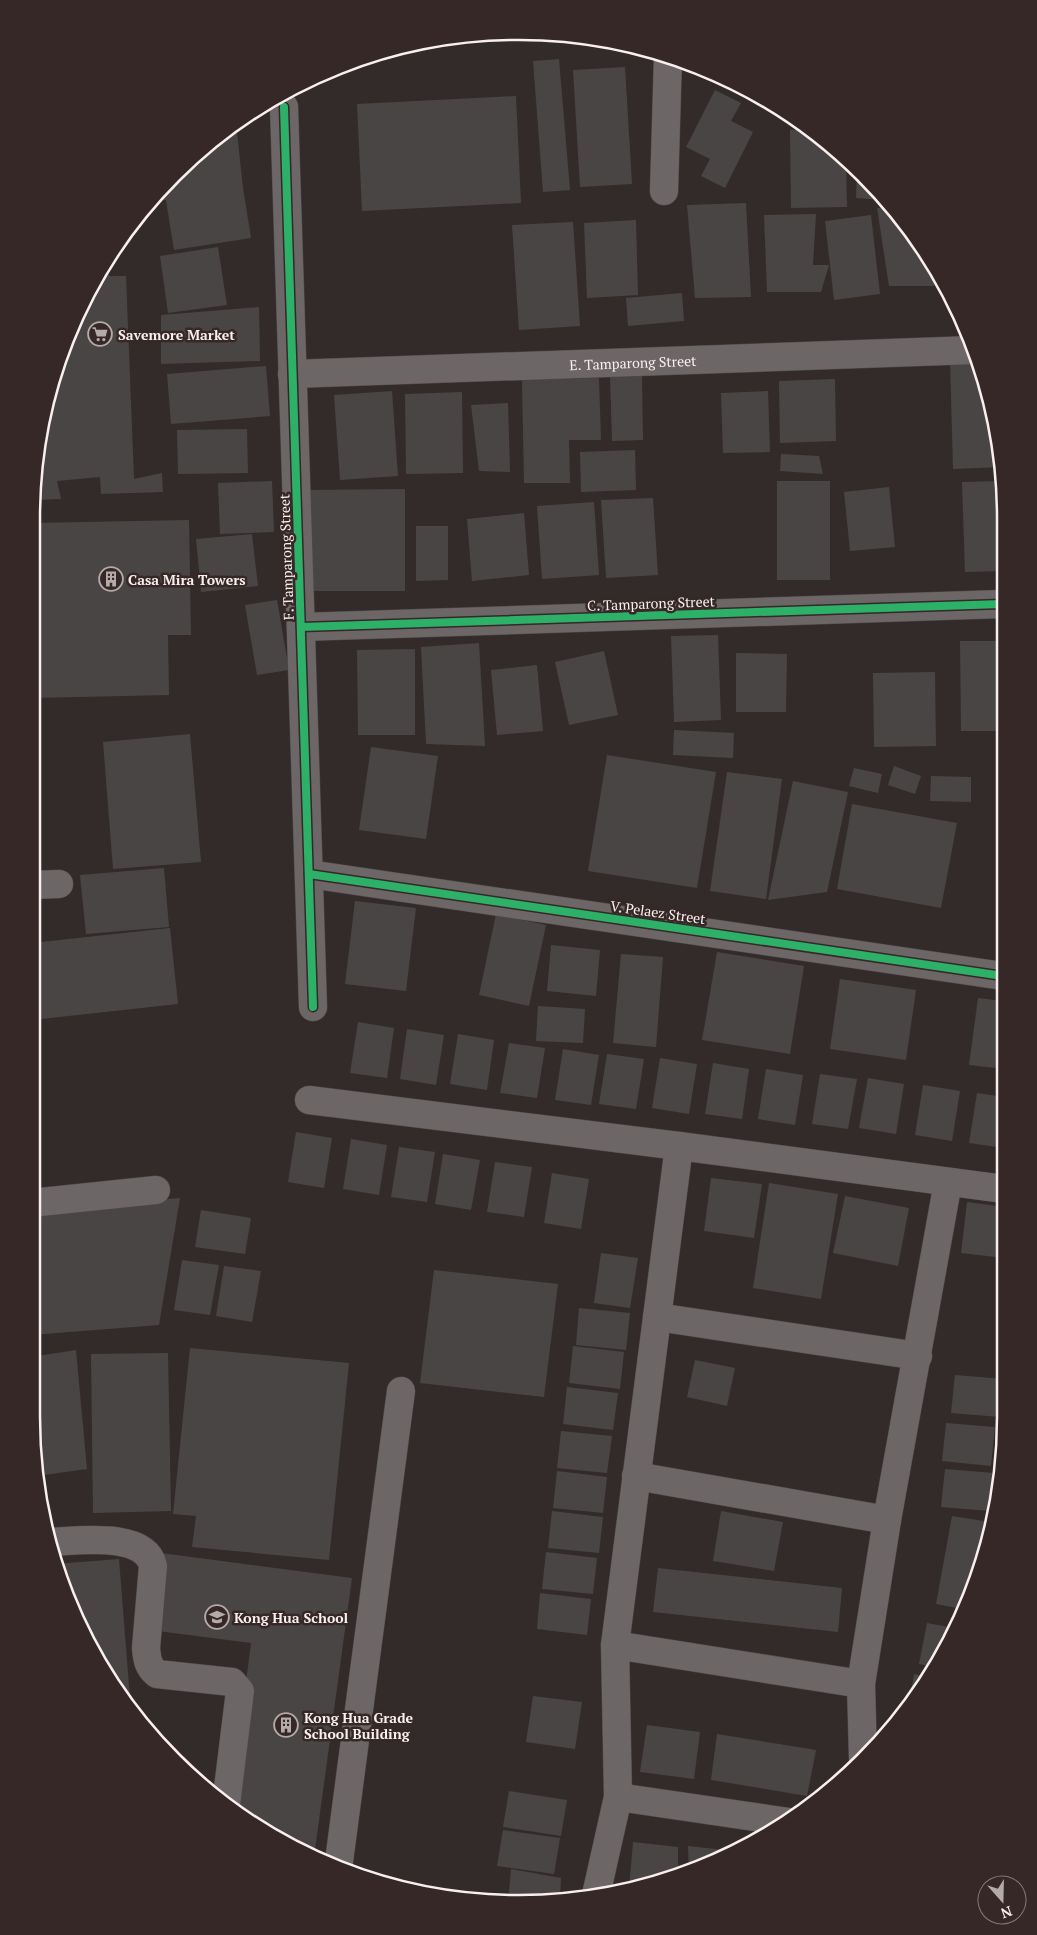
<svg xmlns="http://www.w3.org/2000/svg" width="1037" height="1935" viewBox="0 0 1037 1935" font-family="'PT Serif',serif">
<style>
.building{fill:#4a4545}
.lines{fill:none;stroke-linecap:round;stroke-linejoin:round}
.minor-casing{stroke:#4e4948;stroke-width:29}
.minor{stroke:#6c6666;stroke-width:28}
.cycleway-casing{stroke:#362827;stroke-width:11}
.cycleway{stroke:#2db169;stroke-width:8}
.labels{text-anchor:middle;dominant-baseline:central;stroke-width:5;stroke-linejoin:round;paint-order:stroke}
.poi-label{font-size:14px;font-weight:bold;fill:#f8efee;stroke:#362827;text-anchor:start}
.street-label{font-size:14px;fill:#f8efee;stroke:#362827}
.rim{fill:none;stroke:#f8efee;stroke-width:2.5}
</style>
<rect width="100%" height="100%" fill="#322b2a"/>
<g class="building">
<path d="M559,59L570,190L543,192L533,61Z"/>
<path d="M625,67L632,184L580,187L573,70Z"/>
<path d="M715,90L741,103L731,121L753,132L725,188L701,176L710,159L686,147Z"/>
<path d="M516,96L521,203L362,211L357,104Z"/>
<path d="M236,123L243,188L251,238L174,250L166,200H150L222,132Z"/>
<path d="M808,129L840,152L846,159L847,207L791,208L790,130Z"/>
<path d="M857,172L882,200L856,198Z"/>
<path d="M746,203L751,297L695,298L687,205Z"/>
<path d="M877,208H888L924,248L933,267L934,286H889Z"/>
<path d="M816,214L813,265H829L821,292H767L764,215Z"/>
<path d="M871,215L880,294L834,300L825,221Z"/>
<path d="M636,220L638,295L587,298L584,223Z"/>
<path d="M573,222L580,326L519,330L512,225Z"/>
<path d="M218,247L227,305L168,313L160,256Z"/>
<path d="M108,259L109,276H126L134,479L162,473L163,492L101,494L100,477L57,481L61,499L32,500V487L48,392L96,275Z"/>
<path d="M682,293L684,321L628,326L626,298Z"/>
<path d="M259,307L260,361L161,364V315Z"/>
<path d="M950,359L980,362L1002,455V467L953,469Z"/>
<path d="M266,366L270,416L171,424L167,374Z"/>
<path d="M642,374L643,440L612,441L610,375Z"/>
<path d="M599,378L601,440H569L570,483H524L522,379Z"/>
<path d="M835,379L836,441L780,443L779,381Z"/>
<path d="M392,391L398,476L340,480L334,395Z"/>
<path d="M768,391L770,452L723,453L721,393Z"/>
<path d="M462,392L463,473L406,474L405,394Z"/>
<path d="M508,403L510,472L479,471L471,405Z"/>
<path d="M247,429L248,473L178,474L177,430Z"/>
<path d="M635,450L636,490L581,492L580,452Z"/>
<path d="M781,454L819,456L823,474L780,471Z"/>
<path d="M272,481L274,532L220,534L218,483Z"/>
<rect x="777" y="481" width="53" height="99"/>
<path d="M1002,481V571L965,572L962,482Z"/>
<path d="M889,487L895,547L850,551L844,492Z"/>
<path d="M405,489V591H308V490Z"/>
<path d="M653,498L658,575L606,578L601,500Z"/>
<path d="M594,502L599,575L542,579L537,506Z"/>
<path d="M524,513L529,575L472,581L467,519Z"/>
<path d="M189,520L191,635H168L169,695L32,698V523Z"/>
<path d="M416,526H448V580L416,581Z"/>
<path d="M252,534L258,586L201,592L196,539Z"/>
<path d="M277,600L289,670L257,675L245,605Z"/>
<path d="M718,635L721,720L674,722L671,636Z"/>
<path d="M960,641H1002V731H961Z"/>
<path d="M479,643L485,746L426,744L421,647Z"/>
<path d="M415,649V735H358L357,650Z"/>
<path d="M604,651L618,715L569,725L555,662Z"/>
<path d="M736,653L787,654L786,712H736Z"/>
<path d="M537,665L543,731L497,735L491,670Z"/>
<path d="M935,672L936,746L874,747L873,673Z"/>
<path d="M674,730L734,733L733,758L673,755Z"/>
<path d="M190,734L201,862L113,869L103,742Z"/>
<path d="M371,747L438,756L426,839L359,830Z"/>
<path d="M607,755L716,772L697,888L588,871Z"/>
<path d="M894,766L921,776L915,794L888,785Z"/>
<path d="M854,768L882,774L878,793L849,786Z"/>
<path d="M727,772L782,779L766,899L710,891Z"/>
<path d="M931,776L971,777V802L930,801Z"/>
<path d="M793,781L848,792L827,892L768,900Z"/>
<path d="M852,804L957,823L941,908L837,889Z"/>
<path d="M164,868L169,927L86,934L80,875Z"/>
<path d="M355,901L416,908L406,991L345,984Z"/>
<path d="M496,914L546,925L529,1006L479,995Z"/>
<path d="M170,928L178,1004L32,1020V943Z"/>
<path d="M551,945L600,950L596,996L547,991Z"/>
<path d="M717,952L804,966L790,1054L702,1040Z"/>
<path d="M621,954L663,957L656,1047L613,1043Z"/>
<path d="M840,979L916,990L906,1060L830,1049Z"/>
<path d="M978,998L1003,1001L1004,1069L969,1065Z"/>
<path d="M538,1006L585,1009L583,1043L536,1041Z"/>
<path d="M358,1022L394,1028L387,1078L350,1073Z"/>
<path d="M407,1029L444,1035L436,1085L400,1079Z"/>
<path d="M458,1034L494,1040L487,1090L450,1084Z"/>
<path d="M509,1043L545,1048L537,1098L500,1093Z"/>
<path d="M563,1049L599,1055L591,1105L555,1100Z"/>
<path d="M607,1054L644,1059L636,1109L599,1104Z"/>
<path d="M660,1058L697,1064L689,1114L652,1108Z"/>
<path d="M713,1063L749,1069L742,1119L705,1114Z"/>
<path d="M766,1069L803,1075L795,1125L758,1119Z"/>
<path d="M820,1074L857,1079L848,1129L812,1124Z"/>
<path d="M868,1078L904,1084L896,1134L859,1128Z"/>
<path d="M923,1085L960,1091L952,1141L915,1135Z"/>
<path d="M977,1093L1004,1097V1148L969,1143Z"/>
<path d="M296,1132L332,1138L324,1188L288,1182Z"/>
<path d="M351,1139L387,1145L379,1195L343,1189Z"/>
<path d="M399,1147L435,1152L427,1202L391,1197Z"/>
<path d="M443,1154L480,1160L471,1210L435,1204Z"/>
<path d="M495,1162L532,1167L524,1217L487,1212Z"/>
<path d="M552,1173L589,1179L581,1229L544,1223Z"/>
<path d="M711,1178L762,1184L754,1238L704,1231Z"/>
<path d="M769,1183L838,1194L821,1299L753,1288Z"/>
<path d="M845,1196L909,1208L898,1266L833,1253Z"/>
<path d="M180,1198L159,1325L31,1335V1210Z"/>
<path d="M967,1202L1004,1207V1258L961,1253Z"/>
<path d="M201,1210L251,1218L245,1254L195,1247Z"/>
<path d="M601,1253L638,1258L630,1308L594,1303Z"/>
<path d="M182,1260L219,1265L210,1315L174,1310Z"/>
<path d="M224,1266L261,1271L252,1322L216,1316Z"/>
<path d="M434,1270L558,1284L544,1397L420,1383Z"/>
<path d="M579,1308L630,1313L626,1350L576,1345Z"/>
<path d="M573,1346L624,1352L620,1389L569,1383Z"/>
<path d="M190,1348L349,1363L329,1560L192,1547L196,1516L173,1514Z"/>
<path d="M76,1350L87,1469L37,1476L31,1416V1357Z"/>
<path d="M168,1353L171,1511L93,1513L91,1354Z"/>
<path d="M695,1360L735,1368L727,1406L687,1397Z"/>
<path d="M955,1375L1004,1379L1000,1417L951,1413Z"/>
<path d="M567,1387L618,1393L613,1430L563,1424Z"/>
<path d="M946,1423L995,1427L991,1466L942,1461Z"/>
<path d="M561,1431L612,1436L607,1473L557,1468Z"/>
<path d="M945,1469L994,1473L990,1511L941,1507Z"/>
<path d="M557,1471L607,1477L603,1513L553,1508Z"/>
<path d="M552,1511L603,1517L599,1553L548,1548Z"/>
<path d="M721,1511L783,1522L774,1571L713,1561Z"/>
<path d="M952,1516L990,1522L983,1558L962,1609L936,1604Z"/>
<path d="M546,1552L597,1558L593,1594L542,1589Z"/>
<path d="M161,1553L352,1578L314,1857L248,1822L230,1808L251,1643L150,1630Z"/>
<path d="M119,1559L131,1711L96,1660L57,1573L55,1564Z"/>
<path d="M658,1568L842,1588L838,1632L653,1612Z"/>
<path d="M540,1593L591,1599L587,1635L537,1629Z"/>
<path d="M927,1623L954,1628L936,1667L919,1664Z"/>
<path d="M914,1674L929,1677L908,1709Z"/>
<path d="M533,1696L582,1702L575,1749L526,1742Z"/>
<path d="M647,1725L700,1732L694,1779L640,1772Z"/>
<path d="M717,1734L816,1750L807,1796L711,1780Z"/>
<path d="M509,1791L567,1800L561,1836L503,1827Z"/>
<path d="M503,1830L560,1838L554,1874L497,1866Z"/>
<path d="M633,1842L678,1847V1876L644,1887L629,1890Z"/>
<path d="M688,1846L734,1851L705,1867L689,1872Z"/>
<path d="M511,1869L561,1878L560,1901L508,1903Z"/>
</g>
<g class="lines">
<g class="minor-casing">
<g id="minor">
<path d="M284,107L313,1007"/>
<path d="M664,191L668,56"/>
<path id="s1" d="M292,374L974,350"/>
<path d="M301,627L1002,604"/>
<path d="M309,874L1003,976"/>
<path d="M32,885L59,884"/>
<path d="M309,1100L679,1146L1004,1189"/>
<path d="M31,1203L156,1190"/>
<path d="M657,1317L918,1356"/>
<path d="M636,1476L887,1520"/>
<path d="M49,1542C77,1541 145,1531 153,1566L146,1648C147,1659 148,1667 157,1674L232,1682L240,1691L226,1805"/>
<path d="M615,1645L679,1146"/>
<path d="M863,1758L861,1684L887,1520L948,1182"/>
<path d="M618,1797L789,1822"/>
<path d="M338,1869L401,1391"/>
<path d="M596,1895L618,1797L615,1645L861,1684"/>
</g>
</g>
<use href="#minor" class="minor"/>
<g class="cycleway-casing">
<g id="cycleway">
<path d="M284,107L313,1007"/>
<path d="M301,627L1002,604"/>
<path d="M309,874L1003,976"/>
</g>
</g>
<use href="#cycleway" class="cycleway"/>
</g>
<defs>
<g id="supermarket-ring" transform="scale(1.25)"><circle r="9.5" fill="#362827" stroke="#b3aaa9" stroke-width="1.5"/><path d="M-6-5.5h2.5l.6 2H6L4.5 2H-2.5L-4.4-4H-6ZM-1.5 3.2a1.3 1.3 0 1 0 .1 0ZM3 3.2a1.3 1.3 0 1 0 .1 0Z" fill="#b3aaa9"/></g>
<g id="building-ring" transform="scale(1.25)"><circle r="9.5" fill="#362827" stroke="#b3aaa9" stroke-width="1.5"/><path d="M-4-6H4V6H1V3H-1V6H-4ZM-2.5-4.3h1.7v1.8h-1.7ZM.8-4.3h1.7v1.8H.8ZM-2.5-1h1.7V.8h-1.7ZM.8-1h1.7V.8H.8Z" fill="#b3aaa9"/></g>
<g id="school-ring" transform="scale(1.25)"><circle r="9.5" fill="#362827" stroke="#b3aaa9" stroke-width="1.5"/><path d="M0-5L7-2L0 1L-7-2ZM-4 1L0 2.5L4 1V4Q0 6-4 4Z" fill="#b3aaa9"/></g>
</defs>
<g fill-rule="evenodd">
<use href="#supermarket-ring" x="100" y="334"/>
<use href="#building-ring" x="111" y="579"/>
<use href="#school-ring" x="217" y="1617"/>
<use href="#building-ring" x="286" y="1725"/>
</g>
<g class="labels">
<g class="poi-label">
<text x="118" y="334">Savemore Market</text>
<text x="128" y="579">Casa Mira Towers</text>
<text x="234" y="1617">Kong Hua School</text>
<text x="304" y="1717">Kong Hua Grade<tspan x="304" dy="16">School Building</tspan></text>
</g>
<g class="street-label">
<text stroke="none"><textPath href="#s1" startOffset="341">E. Tamparong Street</textPath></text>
<text transform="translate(286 557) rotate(-92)">F. Tamparong Street</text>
<text transform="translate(651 603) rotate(-2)">C. Tamparong Street</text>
<text transform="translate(658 912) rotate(8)">V. Pelaez Street</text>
</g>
</g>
<path d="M0 0H1037V1935H0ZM518 40H519A478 478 0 0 1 997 518V1417A478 478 0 0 1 519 1895H518A478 478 0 0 1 40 1417V518A478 478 0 0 1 518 40Z" fill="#362827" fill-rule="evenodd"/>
<path class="rim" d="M518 40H519A478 478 0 0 1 997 518V1417A478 478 0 0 1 519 1895H518A478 478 0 0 1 40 1417V518A478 478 0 0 1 518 40Z"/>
<g transform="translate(1002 1900) rotate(160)"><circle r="24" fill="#362827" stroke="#847877"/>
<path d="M0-4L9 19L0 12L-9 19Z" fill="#b3aaa9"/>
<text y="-8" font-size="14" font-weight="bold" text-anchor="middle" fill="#f8efee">N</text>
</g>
</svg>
